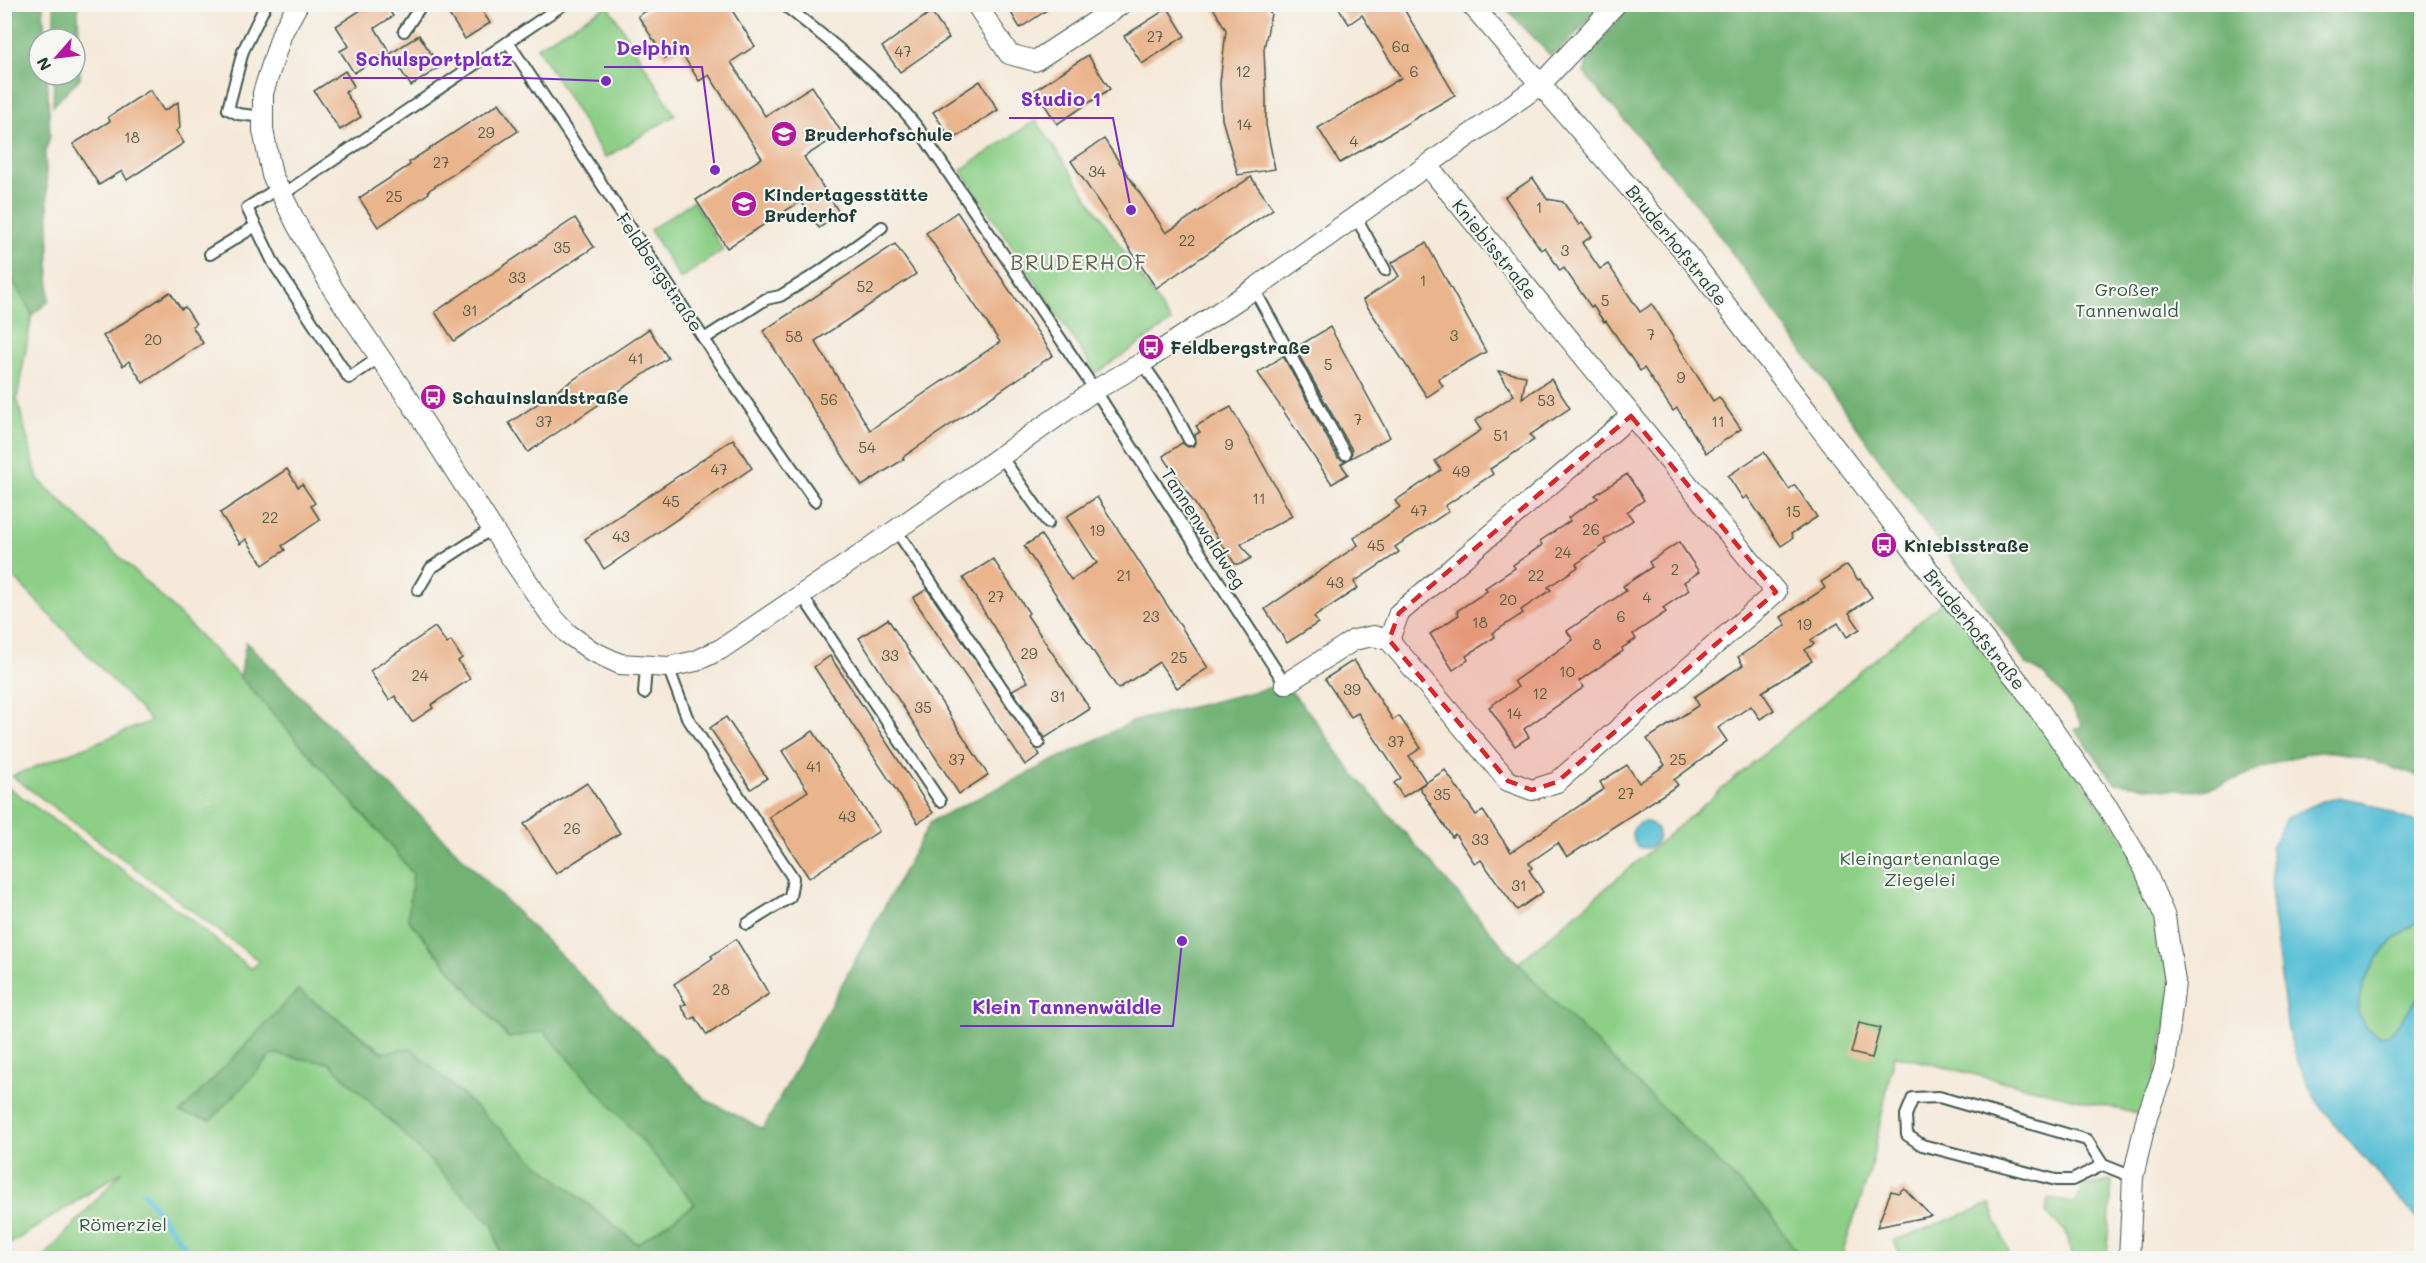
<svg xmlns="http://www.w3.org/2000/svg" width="2426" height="1263" viewBox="0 0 2426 1263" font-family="Mali,sans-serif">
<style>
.green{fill:#8dcf87;stroke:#56865e;stroke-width:1.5}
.forest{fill:#72b274;stroke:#487854;stroke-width:1.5}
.water{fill:#58bfd6;stroke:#3c7e85;stroke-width:1.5}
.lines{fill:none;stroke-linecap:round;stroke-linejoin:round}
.stream{stroke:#58bfd6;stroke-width:6}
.building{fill:#eab48c}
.lane-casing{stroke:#3f574d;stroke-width:14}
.street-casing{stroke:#3f574d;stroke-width:22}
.lane{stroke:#fff;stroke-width:10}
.street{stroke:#fff;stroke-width:20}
.marked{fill:#d62828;fill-opacity:0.2;stroke:#d62828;stroke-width:4.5;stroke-dasharray:12 8;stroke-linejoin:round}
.labels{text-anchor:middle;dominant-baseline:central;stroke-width:4.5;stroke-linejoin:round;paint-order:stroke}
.number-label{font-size:15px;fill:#525b4a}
.poi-label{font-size:18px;font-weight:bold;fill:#1f3d34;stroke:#f6f6f2;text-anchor:start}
.street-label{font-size:18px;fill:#1f3d34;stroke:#f6f6f2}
.park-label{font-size:18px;fill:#355a45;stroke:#f6f6f2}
.quarter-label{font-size:21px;letter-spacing:1.5px;fill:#666753;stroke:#f6f6f2}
.leader{fill:none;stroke:#7b2cbf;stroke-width:2}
.callout-dot{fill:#7b2cbf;stroke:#f6f6f2;stroke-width:2}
.callout-label{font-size:20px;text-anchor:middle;font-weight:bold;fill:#7b2cbf;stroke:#f6f6f2;stroke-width:4.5;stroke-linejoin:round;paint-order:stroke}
</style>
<rect width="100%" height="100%" fill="#f6f6f2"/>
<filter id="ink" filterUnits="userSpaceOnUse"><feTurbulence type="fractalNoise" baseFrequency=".0167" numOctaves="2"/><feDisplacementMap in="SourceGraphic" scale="12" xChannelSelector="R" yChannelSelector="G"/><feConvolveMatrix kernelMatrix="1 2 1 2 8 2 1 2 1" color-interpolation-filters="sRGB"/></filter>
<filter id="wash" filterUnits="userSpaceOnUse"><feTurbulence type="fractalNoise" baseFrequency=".008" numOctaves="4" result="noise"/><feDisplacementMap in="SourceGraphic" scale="24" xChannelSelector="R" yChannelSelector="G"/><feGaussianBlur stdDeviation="1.35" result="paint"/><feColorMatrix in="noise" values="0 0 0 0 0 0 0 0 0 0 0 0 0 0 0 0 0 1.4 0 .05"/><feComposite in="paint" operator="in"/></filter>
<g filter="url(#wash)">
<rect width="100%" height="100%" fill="#f5e9d9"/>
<g class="green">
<path d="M608,5L675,115L605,158L537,47Z"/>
<path d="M1036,120L1171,322L1096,373L961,170Z"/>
<path d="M693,201L723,250L680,279L650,230Z"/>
<path d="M4,271L21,293L32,315L17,399L38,479L170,605L240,677L385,839L413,874L408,920L508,1038L544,1031L646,1145L695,1204L638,1244L537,1163L298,990L181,1113L211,1120L273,1054L329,1063L416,1145L493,1226L501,1258H43L123,1171L5,1247V785L194,922L251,969L259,961L12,776L151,721L5,568Z"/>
<path d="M1949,596L2144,868L2175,982L2147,1116L1894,1055L1870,1171L1841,1258H1801L1770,1213L1544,992L1518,963Z"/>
<path d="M2421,919V995L2390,1034L2380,1036L2366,1027L2357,1013C2363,969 2385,942 2421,919Z"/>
<path d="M2112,1181L2107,1258H2073L2066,1232L2046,1213L2048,1199L2076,1203L2083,1186Z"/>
<path d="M1990,1204L2011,1258H1901L1894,1241Z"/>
</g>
<g class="forest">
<path d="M4,5H43L45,39H39V75H47L50,136L45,154L49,223V301L32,315L21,293L5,271Z"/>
<path d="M54,5H78L80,78L53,106L54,75H75V39H54Z"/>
<path d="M1503,5H1603L1562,48L1550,55Z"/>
<path d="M1631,5H2421V777C2388,769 2355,750 2320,752C2277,756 2243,781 2202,790C2185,793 2135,785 2115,783L2075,730L2082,725C2071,705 2049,673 2027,665L1702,211L1584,73L1589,54Z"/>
<path d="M246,642L706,1100L763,1129L931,821L1134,721L1285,684L1312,716L1351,771L1518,963L1544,992L1770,1213L1801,1258H501L493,1226L405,1135L329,1063L273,1054L211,1120L180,1113L298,990L383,1053L411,1048L537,1163L637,1244L695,1204L646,1145L544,1031L509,1038L408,919L413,874L385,839L240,677Z"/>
</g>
<g class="water">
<path d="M2342,798L2364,802L2421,825V919C2385,942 2363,969 2357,1013L2366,1027L2380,1036L2390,1034L2421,995V1223L2334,1124L2313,1095L2298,1062L2288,1031L2272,907L2271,848L2286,818L2322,801Z"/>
<circle cx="1645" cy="835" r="13"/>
</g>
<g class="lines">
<path class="stream" d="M144,1193L193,1258"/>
</g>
<g id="blocks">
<g class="building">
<path d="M370,4H385L393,16L375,28L389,51L354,73L340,51L349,46L336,26Z"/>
<path d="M442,4H478L490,23L465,39Z"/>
<path d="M657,4H728L755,46L731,62L765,116L812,86L842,133L804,157L840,214L819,228L801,201L727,248L696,200L762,158L709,75L699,81L679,49L665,58L638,16Z"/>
<path d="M1006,4H1056L1020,28Z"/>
<path d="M1211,4H1264L1271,14L1264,49L1266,98V125L1275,169L1238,175L1222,119L1220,83L1226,30Z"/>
<path d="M1336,4H1401L1455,95L1340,163L1318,128L1401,78L1362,15L1349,24Z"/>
<path d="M1168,8L1185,36L1142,64L1124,36Z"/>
<path d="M931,12L949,38L900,72L882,47Z"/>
<path d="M419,35L440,67L411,86L390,54Z"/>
<path d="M1088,55L1110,89L1057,124L1035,90Z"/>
<path d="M345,71L354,86L345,92L361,117L340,130L314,91Z"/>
<path d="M980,81L998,110L952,140L933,112Z"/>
<path d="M150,90L164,111L178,102L180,128L176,131L184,143L127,180L122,171L99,185L73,144L110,121L108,117Z"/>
<path d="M499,103L518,131L428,191L429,193L378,227L359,198L410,165L409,162Z"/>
<path d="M1104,139L1166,233L1251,177L1273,209L1156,288L1071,161Z"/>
<path d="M1533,178L1547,199L1563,202L1579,225L1582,223L1592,236L1582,243L1600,269L1608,264L1640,312L1652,304L1713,401L1719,397L1741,429L1706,453L1677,408L1673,411L1644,368L1640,371L1606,321L1604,322L1593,306L1591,307L1564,268L1560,271L1545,247L1541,250L1505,197Z"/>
<path d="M957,212L1053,355L903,457L904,459L862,486L763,331L895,244L916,274L815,341L870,430L1000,342L926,233Z"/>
<path d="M575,218L594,247L454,341L435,312Z"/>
<path d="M1426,243L1486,352L1438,379L1443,386L1427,397L1363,300L1399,276L1391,263Z"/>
<path d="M170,292L181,309L185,307L196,324L192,326L203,343L143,383L129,361L123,366L103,336Z"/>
<path d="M1330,327L1390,437L1351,458L1352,450L1295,348Z"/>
<path d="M649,329L668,358L528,452L509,423Z"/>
<path d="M1283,356L1338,458L1346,461L1341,464L1348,474L1332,484L1258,373Z"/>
<path d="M1498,371L1526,376L1522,398L1551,379L1570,408L1530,435L1534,440L1490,469L1493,474L1445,506L1449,511L1395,547L1399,552L1354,582L1358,588L1314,617L1318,623L1287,643L1265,609L1358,545L1354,538L1400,507L1395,501L1441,470L1435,461L1481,430L1475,421L1514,395Z"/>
<path d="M1231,407L1292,516L1241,544L1251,558L1241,564H1235L1163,456L1182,443L1188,447L1193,446L1196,441L1195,435L1200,432L1196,426Z"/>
<path d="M733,439L752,468L604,569L585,539Z"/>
<path d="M1764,452L1789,489L1795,485L1817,517L1791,534L1793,538L1781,546L1747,496L1743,499L1728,476Z"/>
<path d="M287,469L298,487L302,484L315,503L311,506L320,520L282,546L285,550L263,565L246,539L240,544L220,513Z"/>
<path d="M1627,474L1644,500L1627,512L1633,520L1604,540L1606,544L1576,564L1578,567L1548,587L1551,590L1521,610L1523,613L1493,633L1495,637L1466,656L1468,660L1453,670L1430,634L1459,615L1457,611L1487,591L1485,588L1515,568L1513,565L1542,545L1540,541L1570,521L1568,518L1598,498L1595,495Z"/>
<path d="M1097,497L1208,668L1177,688L1159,662L1118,689L1024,546L1041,535L1071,580L1097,563L1066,517Z"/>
<path d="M1679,542L1699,572L1684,582L1689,590L1663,608L1666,612L1633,634L1636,639L1622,648L1623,651L1579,681L1584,687L1524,729L1529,737L1515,746L1489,707L1518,687L1514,681L1573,640L1567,631L1626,591L1623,586L1652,567L1649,562Z"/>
<path d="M993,559L1029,613L1027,615L1090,709L1045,738L1012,690L1028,682L963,578Z"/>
<path d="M1847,565L1858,580L1860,579L1872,597L1849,613L1860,629L1847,637L1838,623L1811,640L1814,644L1805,650L1812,661L1762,692L1774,710L1760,719L1751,706L1718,728L1727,741L1674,780L1678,785L1567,857L1558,843L1529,863L1532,868L1529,870L1543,892L1517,910L1481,860L1475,864L1455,834L1452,837L1419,787L1445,770L1476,815L1483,811L1511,852L1604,789L1600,782L1627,765L1639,783L1665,765L1647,739L1699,705L1694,697L1743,665L1738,657L1786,625L1781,617L1825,588L1821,582Z"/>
<path d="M927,589L1040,755L1025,765L913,598Z"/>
<path d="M888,619L988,775L959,794L859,638Z"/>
<path d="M435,627L447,644L451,641L462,658L458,661L470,679L431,705L433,708L412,722L395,696L389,700L370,671Z"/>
<path d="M830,656L933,813L918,823L814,667Z"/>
<path d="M1354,660L1393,720L1399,716L1421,748L1409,756L1426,782L1403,797L1394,783L1401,778L1358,713L1351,717L1325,679Z"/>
<path d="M726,717L767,778L751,789L710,728Z"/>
<path d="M813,731L879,831L809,878L769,817L808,791L782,751Z"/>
<path d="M587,783L620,833L556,874L524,824Z"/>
<path d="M736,939L769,994L707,1035L695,1017L690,1020L681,1006L686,1004L674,984L713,958L711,956Z"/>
<path d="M1859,1023L1880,1028L1872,1058L1851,1053Z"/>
<path d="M1904,1188L1931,1216L1877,1227L1891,1191L1898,1193Z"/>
</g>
</g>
</g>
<g filter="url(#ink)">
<use href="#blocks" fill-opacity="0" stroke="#3f574d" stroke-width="1.5"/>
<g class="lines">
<g class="lane-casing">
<g id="lane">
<path d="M783,4C831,42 881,80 918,128L1095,390L1285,684"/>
<path d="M404,31L422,4"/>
<path d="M508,42L737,389L815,501"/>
<path d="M263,117L238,114L228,109L243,51L266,4"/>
<path d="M278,188L247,208L274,264L349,378L380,357"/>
<path d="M282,195L564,4"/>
<path d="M1356,217L1385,270"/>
<path d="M210,254L254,227"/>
<path d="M1254,289L1345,454"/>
<path d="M704,339L766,299L780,296L818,273L882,227"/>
<path d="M1142,363L1168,400L1189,440"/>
<path d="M1000,455L1048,523"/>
<path d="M896,530L1039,743"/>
<path d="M418,590L431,568L493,528"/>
<path d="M801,594L940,801"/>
<path d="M668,667L687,717L793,878L790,897L747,924"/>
<path d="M644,693L646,667"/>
<path d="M2103,1165L2072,1180H2056L1922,1145L1907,1135L1906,1115L1913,1098L1939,1097L2087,1140L2103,1165L2133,1177"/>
</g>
</g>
<g class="street-casing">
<g id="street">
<path d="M298,4L282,33L263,93V130L272,175L297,225L333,289L414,407L512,559L550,614L567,633L592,651L620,664L668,667L696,661L721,649L856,558L1095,390L1142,363L1254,289L1541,84L1616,4"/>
<path d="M976,4L1009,54L1035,61L1122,4"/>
<path d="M1471,4L1690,258L1940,585L2022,686L2108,808L2144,868L2165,917L2175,982L2165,1067L2147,1116L2133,1177L2129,1258"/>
<path d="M1389,640L1399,613L1631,416"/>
<path d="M1285,684L1354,640L1373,636L1389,640L1508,781L1532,790L1557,782L1776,592L1428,166"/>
</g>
</g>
<use href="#lane" class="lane"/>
<use href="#street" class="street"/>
</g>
</g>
<path class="marked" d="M1631,416L1776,592L1557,782L1532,790L1508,781L1389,640L1399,613Z"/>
<defs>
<g id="school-disc" transform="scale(1.35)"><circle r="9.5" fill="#b5179e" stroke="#f6f6f2"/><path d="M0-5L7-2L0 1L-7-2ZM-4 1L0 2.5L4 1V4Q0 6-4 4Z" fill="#fff"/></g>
<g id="bus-disc" transform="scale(1.35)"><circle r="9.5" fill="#b5179e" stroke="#f6f6f2"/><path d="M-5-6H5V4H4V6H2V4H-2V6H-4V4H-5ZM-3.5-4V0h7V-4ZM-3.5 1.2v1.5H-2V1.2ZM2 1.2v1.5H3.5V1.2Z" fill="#fff"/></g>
</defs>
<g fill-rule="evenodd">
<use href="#school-disc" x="784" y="134"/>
<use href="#school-disc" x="744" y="204"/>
<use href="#bus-disc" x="1151" y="347"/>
<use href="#bus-disc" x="433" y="397"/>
<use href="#bus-disc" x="1884" y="545"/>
</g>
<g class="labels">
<g class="number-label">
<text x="1155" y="36">27</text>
<text x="1401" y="46">6a</text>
<text x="903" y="51">47</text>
<text x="1243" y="71">12</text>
<text x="1414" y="71">6</text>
<text x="1244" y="124">14</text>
<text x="486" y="132">29</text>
<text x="132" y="137">18</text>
<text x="1354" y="141">4</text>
<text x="441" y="162">27</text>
<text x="1097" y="171">34</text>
<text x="394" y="196">25</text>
<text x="1539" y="207">1</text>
<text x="1187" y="240">22</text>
<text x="562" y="247">35</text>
<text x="1565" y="250">3</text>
<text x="517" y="277">33</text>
<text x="1423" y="280">1</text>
<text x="865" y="286">52</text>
<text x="1605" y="300">5</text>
<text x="470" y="310">31</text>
<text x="1651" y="334">7</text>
<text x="1454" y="335">3</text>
<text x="794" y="336">58</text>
<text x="153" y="339">20</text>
<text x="636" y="358">41</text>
<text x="1328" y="364">5</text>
<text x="1681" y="377">9</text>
<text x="829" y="399">56</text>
<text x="1546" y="400">53</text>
<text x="1358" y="419">7</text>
<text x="544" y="421">37</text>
<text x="1718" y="421">11</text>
<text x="1501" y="435">51</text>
<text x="1229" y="444">9</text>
<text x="867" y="447">54</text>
<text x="719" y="469">47</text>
<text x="1461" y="471">49</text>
<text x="1259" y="498">11</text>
<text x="671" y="501">45</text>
<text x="1419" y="510">47</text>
<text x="1793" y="511">15</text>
<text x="270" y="517">22</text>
<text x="1591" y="529">26</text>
<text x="1097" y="530">19</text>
<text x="621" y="536">43</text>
<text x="1376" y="545">45</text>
<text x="1563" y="552">24</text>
<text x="1675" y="569">2</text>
<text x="1124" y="575">21</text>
<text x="1536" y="575">22</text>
<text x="1335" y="582">43</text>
<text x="996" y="596">27</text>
<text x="1647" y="597">4</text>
<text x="1508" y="599">20</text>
<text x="1151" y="616">23</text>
<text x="1621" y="616">6</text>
<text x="1480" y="622">18</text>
<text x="1804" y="624">19</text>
<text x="1597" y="644">8</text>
<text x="1029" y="653">29</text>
<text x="890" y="655">33</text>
<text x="1179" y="657">25</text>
<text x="1567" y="671">10</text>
<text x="420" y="675">24</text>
<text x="1352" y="689">39</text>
<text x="1540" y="693">12</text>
<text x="1058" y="696">31</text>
<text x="923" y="707">35</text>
<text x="1514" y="713">14</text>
<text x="1396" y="741">37</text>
<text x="957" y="759">37</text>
<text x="1678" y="759">25</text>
<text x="814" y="766">41</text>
<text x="1626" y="793">27</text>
<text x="1442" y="794">35</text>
<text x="847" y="816">43</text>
<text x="572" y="828">26</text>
<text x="1480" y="839">33</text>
<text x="1519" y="885">31</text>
<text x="721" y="989">28</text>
</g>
<g class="poi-label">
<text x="804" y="134">Bruderhofschule</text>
<text x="764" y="194">Kindertagesstätte<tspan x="764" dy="21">Bruderhof</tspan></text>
<text x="1170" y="347">Feldbergstraße</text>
<text x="452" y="397">Schauinslandstraße</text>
<text x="1904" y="545">Kniebisstraße</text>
</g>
<g class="street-label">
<text transform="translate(1677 245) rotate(51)">Bruderhofstraße</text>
<text transform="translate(1495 249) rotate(51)">Kniebisstraße</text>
<text transform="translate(660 272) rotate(56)">Feldbergstraße</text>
<text transform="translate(1204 528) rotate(57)">Tannenwaldweg</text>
<text transform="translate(1975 629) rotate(51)">Bruderhofstraße</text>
</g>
<g class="park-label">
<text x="2127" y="289">Großer<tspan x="2127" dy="21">Tannenwald</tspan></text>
<text x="1920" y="858">Kleingartenanlage<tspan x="1920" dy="21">Ziegelei</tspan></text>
<text x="123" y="1224">Römerziel</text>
</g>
<g class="quarter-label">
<text x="1079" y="261">BRUDERHOF</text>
</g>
</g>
<path class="leader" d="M715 170L702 67H604M606 81L525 78H343M1131 210L1113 118H1009M1182 941L1173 1026H960"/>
<g class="callout-dot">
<circle cx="715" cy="170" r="6"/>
<circle cx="606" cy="81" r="6"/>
<circle cx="1131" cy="210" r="6"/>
<circle cx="1182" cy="941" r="6"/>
</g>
<g class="callout-label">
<text x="653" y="55">Delphin</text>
<text x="434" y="66">Schulsportplatz</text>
<text x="1061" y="106">Studio 1</text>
<text x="1067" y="1014">Klein Tannenwäldle</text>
</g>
<rect width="2426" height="1263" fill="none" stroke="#f6f6f2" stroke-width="24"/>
<g transform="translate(57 57) rotate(242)"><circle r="28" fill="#f6f6f2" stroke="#a0aca6" stroke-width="1.5"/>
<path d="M0-4.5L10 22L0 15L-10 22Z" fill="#b5179e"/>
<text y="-9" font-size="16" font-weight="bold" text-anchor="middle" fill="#1f3d34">N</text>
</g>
</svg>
